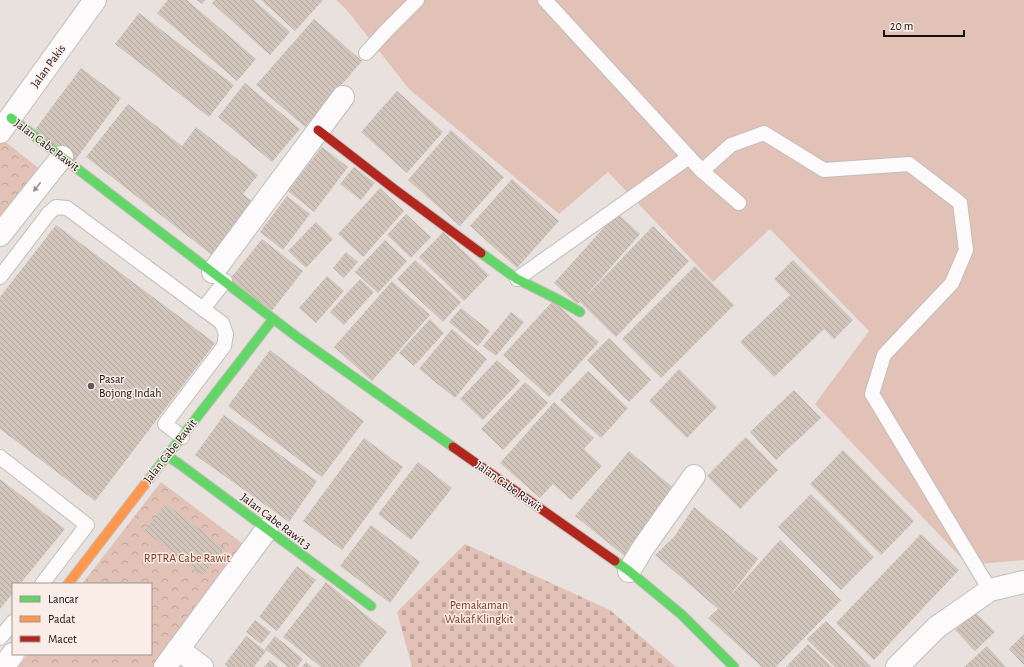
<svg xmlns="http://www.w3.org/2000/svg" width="1024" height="667" viewBox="0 0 1024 667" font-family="'Alegreya Sans',sans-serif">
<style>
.grass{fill:#e2c2b6}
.cemetery{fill:url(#cemetery-stones)}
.park{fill:url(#park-crowns)}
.building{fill:url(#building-back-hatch)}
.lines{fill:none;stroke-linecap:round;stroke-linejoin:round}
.lane-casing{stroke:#c2bebc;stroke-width:16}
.street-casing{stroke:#c2bebc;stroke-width:24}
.fast-casing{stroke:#c2bebc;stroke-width:11}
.slow-casing{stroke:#c2bebc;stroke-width:11}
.jam-casing{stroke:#c2bebc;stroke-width:11}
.lane{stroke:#fcfafa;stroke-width:14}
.street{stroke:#fcfafa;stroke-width:22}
.fast{stroke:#63d668;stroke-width:9}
.slow{stroke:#ff974d;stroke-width:9}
.jam{stroke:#b3261e;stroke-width:9}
.oneway{fill:#959291}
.poi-dot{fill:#605a59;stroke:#faece7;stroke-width:1.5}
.labels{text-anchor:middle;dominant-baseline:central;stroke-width:3;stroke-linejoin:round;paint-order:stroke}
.street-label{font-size:12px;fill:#171211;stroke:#faece7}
.poi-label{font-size:12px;fill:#171211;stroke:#faece7;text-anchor:start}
.park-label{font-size:12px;fill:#7f371d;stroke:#faece7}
</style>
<defs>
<pattern id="cemetery-stones" width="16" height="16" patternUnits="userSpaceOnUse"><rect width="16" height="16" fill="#e2c2b6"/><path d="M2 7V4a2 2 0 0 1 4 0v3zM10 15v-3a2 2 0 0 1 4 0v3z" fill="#c1a69b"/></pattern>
<pattern id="park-crowns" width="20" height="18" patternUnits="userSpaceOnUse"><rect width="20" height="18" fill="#e2c2b6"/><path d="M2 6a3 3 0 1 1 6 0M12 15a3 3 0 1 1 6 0" fill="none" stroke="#c1a69b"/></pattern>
<pattern id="building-back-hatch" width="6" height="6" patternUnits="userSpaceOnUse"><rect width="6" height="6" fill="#d1c5bb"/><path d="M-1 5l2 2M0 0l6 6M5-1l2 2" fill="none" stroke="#b3a8a0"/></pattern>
</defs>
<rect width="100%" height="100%" fill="#e8e1de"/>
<path class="grass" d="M336,0H1024V560L968,565L815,404L869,331L770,229L713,282L608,172L559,214L409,89L346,9Z"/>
<path class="cemetery" d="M465,544L610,610L676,667H412L397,612Z"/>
<g class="park">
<path d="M3,140L41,170L0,222V144Z"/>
<path d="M161,482L250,549L163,667H18L28,654H151V584H82Z"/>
</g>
<g class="building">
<path d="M168,0H187L256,59L237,81L157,13Z"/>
<path d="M197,0H205L202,4Z"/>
<path d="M215,0H254L290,32L270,55L212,3Z"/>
<path d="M261,0H323L295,31Z"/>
<path d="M139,13L234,85L209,117L115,44Z"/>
<path d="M314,19L362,61L305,127L256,85Z"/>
<path d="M81,68L121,98L74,162L34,131Z"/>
<path d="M245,83L300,129L272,162L218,117Z"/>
<path d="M397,91L443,132L407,173L361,132Z"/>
<path d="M128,104L182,146L196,127L258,175L243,194L253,202L212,255L86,157Z"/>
<path d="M451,130L504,177L460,226L408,180Z"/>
<path d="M322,147L348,167L314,212L288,191Z"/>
<path d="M354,167L375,183L361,200L340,184Z"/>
<path d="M512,179L559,221L517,268L470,226Z"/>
<path d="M380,188L404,211L363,257L338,234Z"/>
<path d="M287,196L310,214L283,250L260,232Z"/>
<path d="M617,213L640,234L584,298L653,226L689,261L616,337L580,302L577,304L554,283Z"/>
<path d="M406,214L431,237L411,258L387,235Z"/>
<path d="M316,222L333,239L306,268L288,251Z"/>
<path d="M56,225L215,343L95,501L0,429V297Z"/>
<path d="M443,232L489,275L464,301L419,257Z"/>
<path d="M262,239L303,271L271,312L230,279Z"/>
<path d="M385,240L407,261L378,293L355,272Z"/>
<path d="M346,252L358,262L344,278L333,268Z"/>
<path d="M415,260L461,302L443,322L397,279Z"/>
<path d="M793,260L853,320L834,339L824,329L774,377L740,342L790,295L774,279Z"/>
<path d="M695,266L734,305L661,378L622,339Z"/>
<path d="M327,276L344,291L316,323L299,308Z"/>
<path d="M360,279L374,292L344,325L330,312Z"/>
<path d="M392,281L430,315L372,381L334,347Z"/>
<path d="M553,301L599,342L549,397L503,355Z"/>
<path d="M461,308L490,331L478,346L449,322Z"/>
<path d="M511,312L524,322L496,356L483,346Z"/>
<path d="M430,319L444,333L414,366L399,353Z"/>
<path d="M452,329L487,359L455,398L419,369Z"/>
<path d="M609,338L651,380L629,402L587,360Z"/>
<path d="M270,350L364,421L322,477L228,406Z"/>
<path d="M497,360L520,381L483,420L460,399Z"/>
<path d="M679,369L717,407L687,438L649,401Z"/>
<path d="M588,371L628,408L601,438L560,400Z"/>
<path d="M525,382L548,403L503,450L481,429Z"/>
<path d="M794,390L821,418L776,460L750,432Z"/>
<path d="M554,402L594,438L584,449L602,466L571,500L553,484L540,498L500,463Z"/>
<path d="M224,415L317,481L289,522L195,455Z"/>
<path d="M746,437L778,470L740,509L707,476Z"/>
<path d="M364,438L403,467L342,550L303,521Z"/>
<path d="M843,450L914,521L881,555L810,484Z"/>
<path d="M629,451L681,494L627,558L575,516Z"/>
<path d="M418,462L452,488L411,540L378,514Z"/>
<path d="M0,479L65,529L20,584H13V593L0,609Z"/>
<path d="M811,494L874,557L841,590L778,527Z"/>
<path d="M166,504L225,548L203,575L144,531Z"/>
<path d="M694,507L758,559L729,597L780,540L841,600L776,667H762L708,618L718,609L655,555L674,537Z"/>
<path d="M371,525L420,562L390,603L340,566Z"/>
<path d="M921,534L959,570L874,660L836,623Z"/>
<path d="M297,566L316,580L277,631L259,617Z"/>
<path d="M326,582L387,632L359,667H321L283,637Z"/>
<path d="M975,612L995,632L975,651L955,630Z"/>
<path d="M255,620L271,632L261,644L246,632Z"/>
<path d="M826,621L871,667H835L807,639Z"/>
<path d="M1024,634V665L1009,649Z"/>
<path d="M246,636L266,651L254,667H228L225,664Z"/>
<path d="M275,636L303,659L297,667H288L265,649Z"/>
<path d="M808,644L832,667H786Z"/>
<path d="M987,646L1006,667H964Z"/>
<path d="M270,660L278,667H264Z"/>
<path d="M306,662L312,667H302Z"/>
</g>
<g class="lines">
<g class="lane-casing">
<g id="lane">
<path d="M545,0L689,157"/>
<path d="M366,53L386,31L417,0"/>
<path d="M702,171L731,145L764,133L824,170L909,164L960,203L966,250L952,283L884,355L872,394L990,590"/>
<path d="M0,277L49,213L56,207L67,208L222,323L226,334L224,346L165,424L182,437"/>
<path d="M517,279L689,157L702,171L739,203"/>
<path d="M203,309L225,281"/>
<path d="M0,457L87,525L42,584"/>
<path d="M0,638L13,622"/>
</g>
</g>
<g class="street-casing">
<g id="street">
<path d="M0,132L95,0"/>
<path d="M0,235L62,157"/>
<path d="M213,272L343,97"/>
<path d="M629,571L643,548L694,476"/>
<path d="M178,649L202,667"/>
<path d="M3,667L13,654"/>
<path d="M165,667L267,529"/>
<path d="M897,667L937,627L990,590L1024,582"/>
</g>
</g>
<g class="fast-casing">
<g id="fast">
<path d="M11,118L297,337L453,447"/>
<path d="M481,253L517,279L559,300L580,312"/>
<path d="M167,456L178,463L371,606"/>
<path d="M149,479L273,319"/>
<path d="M615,561L629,571L682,615L734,667"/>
</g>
</g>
<g class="slow-casing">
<path id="slow" d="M68,584L149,479"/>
</g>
<g class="jam-casing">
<g id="jam">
<path d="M318,130L393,188L481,253"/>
<path d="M453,447L615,561"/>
</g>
</g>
<use href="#lane" class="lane"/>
<use href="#street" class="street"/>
<use href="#fast" class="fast"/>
<use href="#slow" class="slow"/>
<use href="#jam" class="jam"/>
</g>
<defs><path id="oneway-solid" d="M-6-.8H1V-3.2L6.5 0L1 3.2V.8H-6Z"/></defs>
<use class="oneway" href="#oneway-solid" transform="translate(37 187) rotate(128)"/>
<circle class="poi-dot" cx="91" cy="386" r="4"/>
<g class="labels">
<g class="street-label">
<text transform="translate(48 66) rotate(-54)">Jalan Pakis</text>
<text transform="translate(47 145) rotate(37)">Jalan Cabe Rawit</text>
<text transform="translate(170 451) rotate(-52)">Jalan Cabe Rawit</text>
<text transform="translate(509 486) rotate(35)">Jalan Cabe Rawit</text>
<text transform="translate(276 521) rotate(37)">Jalan Cabe Rawit 3</text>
</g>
<g class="poi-label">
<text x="99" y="379">Pasar<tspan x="99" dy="14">Bojong Indah</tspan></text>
</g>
<g class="park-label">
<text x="187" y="558">RPTRA Cabe Rawit</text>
<text x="479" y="605">Pemakaman<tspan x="479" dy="14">Wakaf Klingkit</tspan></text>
</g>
</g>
<rect x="12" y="583" width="140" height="72" fill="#faece7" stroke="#9f9591"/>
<rect x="20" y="596" width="20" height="6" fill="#63d668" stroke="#9f9591"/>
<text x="48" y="603" font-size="12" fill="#171211">Lancar</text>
<rect x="20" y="616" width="20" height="6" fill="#ff974d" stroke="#9f9591"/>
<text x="48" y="623" font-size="12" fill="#171211">Padat</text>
<rect x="20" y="636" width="20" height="6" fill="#b3261e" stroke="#9f9591"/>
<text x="48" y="643" font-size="12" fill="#171211">Macet</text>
<path d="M884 30v6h80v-6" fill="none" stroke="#171211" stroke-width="2"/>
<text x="890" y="30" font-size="12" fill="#171211" stroke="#faece7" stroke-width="3" paint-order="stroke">20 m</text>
</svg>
